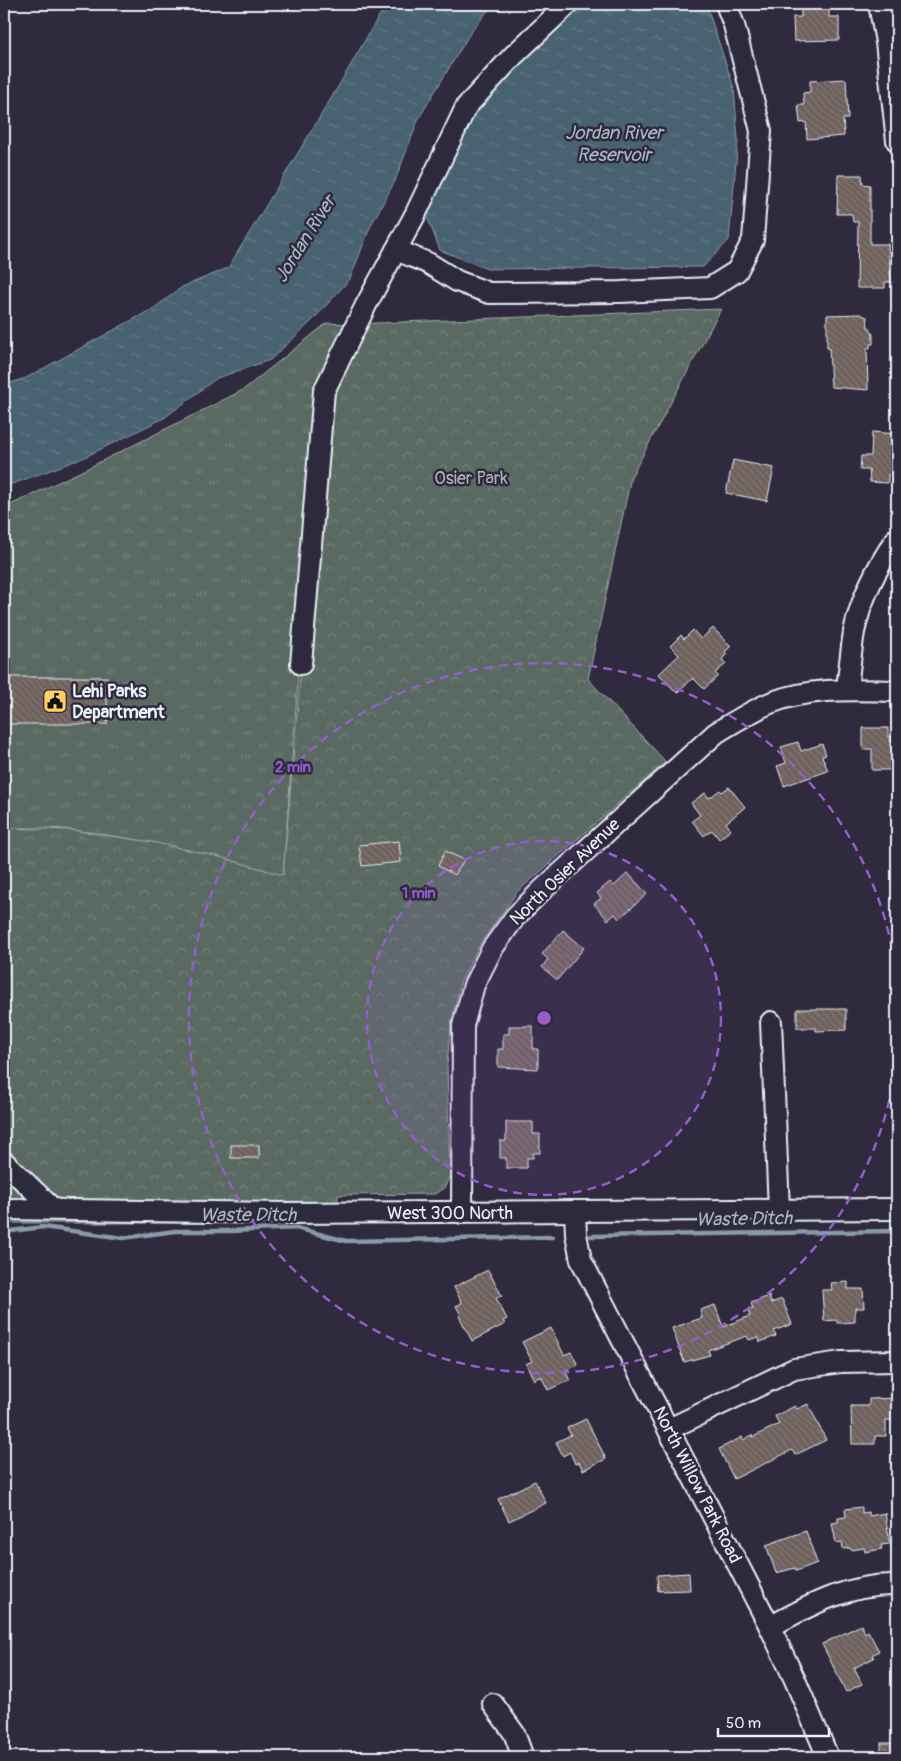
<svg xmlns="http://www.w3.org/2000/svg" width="901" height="1761" viewBox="0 0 901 1761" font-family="Pangolin,sans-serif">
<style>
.grass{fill:url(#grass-tufts);stroke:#a1aead}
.park{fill:url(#park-crowns);stroke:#a1aead}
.water{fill:url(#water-ripples);stroke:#899ba8}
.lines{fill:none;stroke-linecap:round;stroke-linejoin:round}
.stream{stroke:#899ba8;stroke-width:4.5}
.building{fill:url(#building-back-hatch);stroke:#e8f1f8}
.minor-casing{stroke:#e8f1f8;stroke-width:24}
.minor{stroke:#2f2a3d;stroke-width:20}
.ring{fill:none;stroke:#965dcd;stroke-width:2.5;stroke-dasharray:9 6}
.labels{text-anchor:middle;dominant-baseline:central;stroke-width:5;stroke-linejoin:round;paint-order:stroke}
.park-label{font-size:18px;fill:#a8b5b4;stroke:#2f2a3d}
.poi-label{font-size:18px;font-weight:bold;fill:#e8f1f8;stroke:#2f2a3d;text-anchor:start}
.street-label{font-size:18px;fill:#e8f1f8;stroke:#2f2a3d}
.water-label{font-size:19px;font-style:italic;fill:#a8b8c2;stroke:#2f2a3d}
.centre{fill:#965dcd;stroke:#2f2a3d;stroke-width:2.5}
.ring-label{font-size:15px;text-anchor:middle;font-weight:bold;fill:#965dcd;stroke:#2f2a3d;stroke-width:5;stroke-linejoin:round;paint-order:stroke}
</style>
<defs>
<pattern id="grass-tufts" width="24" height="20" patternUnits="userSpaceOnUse" patternTransform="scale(1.25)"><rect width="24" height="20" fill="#5a6b62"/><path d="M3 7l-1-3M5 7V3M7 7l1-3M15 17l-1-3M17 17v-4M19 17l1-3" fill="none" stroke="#728179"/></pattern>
<pattern id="park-crowns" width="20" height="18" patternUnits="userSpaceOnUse" patternTransform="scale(1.25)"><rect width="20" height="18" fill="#5a6b62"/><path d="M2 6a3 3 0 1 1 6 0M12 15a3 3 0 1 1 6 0" fill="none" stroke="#728179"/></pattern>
<pattern id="water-ripples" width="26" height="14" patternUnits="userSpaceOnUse" patternTransform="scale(1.25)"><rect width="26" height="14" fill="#496272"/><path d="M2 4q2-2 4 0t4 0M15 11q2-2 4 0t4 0" fill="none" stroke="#637987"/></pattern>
<pattern id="building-back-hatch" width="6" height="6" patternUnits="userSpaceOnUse" patternTransform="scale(1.25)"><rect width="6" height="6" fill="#6e615c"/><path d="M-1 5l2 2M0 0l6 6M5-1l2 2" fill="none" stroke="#837874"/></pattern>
</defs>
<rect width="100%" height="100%" fill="#2f2a3d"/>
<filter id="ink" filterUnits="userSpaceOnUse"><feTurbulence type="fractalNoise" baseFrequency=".02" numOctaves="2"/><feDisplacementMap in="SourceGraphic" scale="10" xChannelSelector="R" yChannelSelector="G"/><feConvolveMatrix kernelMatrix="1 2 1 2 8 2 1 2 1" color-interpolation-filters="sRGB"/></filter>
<g filter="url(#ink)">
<path class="grass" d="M327,323L353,324L320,390L283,876C214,856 144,839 73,830C51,827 29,828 7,828L4,830V508L90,467L243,390Z"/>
<path class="park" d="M721,309L631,477L588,679L666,762L517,892L480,944L461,981L451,1024L447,1064L450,1175L445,1187L435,1194L338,1195L337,1223H4V830L7,828L71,830L152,842L220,857L283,875L302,654L320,390L353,324Z"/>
<g class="water">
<path d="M386,4H493L469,35L419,118L395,181L371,225L350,279L312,321L270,360L217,378L164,418L83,458L4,487V385L26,378L154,308L182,287L228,268L332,97Z"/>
<path d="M578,4H706L734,88L738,139L729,240L703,267L487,269L440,250L427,217L471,112Z"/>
</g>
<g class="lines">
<g class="stream">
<path d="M4,1232L43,1227L123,1238L175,1231H231L296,1228L346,1241L553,1237"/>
<path d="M591,1236L897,1231"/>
</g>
</g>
<g class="building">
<path d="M801,4H829V17H839V40L794,41L793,17H801Z"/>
<path d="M846,79L848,119H843L844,136L807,139L806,122L800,123L798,105H804L803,93L810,92V81Z"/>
<path d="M838,175H862L863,184L870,185V244H888L891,282H885V288H857L858,222H853L852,214H837Z"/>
<path d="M860,314L867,317L868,327L870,328L873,335V344H870V348H867L868,390L831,387L829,348H827V315Z"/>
<path d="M872,432L897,434V475H888V483L870,482L869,470H860L861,456H871Z"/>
<path d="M733,460L774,468L767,501L726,493Z"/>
<path d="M713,628L731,646L725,652L727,654L722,659L726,664L715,673L718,676L704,689L693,678L677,693L659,674L679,655L670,646L681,635L684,639L693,630L701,639Z"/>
<rect x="4" y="677" width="103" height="47"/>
<path d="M863,728H888V737H897V765H892V770H872V749H863Z"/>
<path d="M798,742L801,751L822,744L826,755L822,756L828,771L784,786L777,766L786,763L781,747Z"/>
<path d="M729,787L745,807L726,823L731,830L719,839L712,830L704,836L692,821L700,815L691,803L705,793L709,798L720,790L722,792Z"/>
<path d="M399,841L401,862L362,866L359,845Z"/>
<path d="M445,851L464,860L455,875L438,866Z"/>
<path d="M628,873L647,894L619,919L615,914L608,920L594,904L601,898L597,893L610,882L614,886Z"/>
<path d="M563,930L584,948L557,980L542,967L548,959L542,954Z"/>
<path d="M797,1009H846V1030L816,1031V1028H797Z"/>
<path d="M509,1026H533V1049H538V1069L498,1067V1049H503V1034H509Z"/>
<path d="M506,1122H533V1134H540V1153H533V1158H527V1168H506V1158H500V1141H506Z"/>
<rect x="231" y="1145" width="28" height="13"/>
<path d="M488,1270L502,1296L496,1298L507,1319L503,1321L505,1324L472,1341L459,1316L461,1315L456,1306L462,1303L454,1287Z"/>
<path d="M848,1282V1289H863L864,1308H855V1322L837,1323V1320L824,1321L822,1290H832L831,1283Z"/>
<path d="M769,1296L771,1303L782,1299L792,1324L774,1331L776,1336L760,1342L758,1337L749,1340L747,1336L708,1350L710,1355L684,1362L672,1328L702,1318L700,1310L715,1305L723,1327L750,1316L748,1311L753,1309L751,1303Z"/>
<path d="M551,1328L564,1355L571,1352L578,1365L565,1371L570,1380L548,1390L541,1376L534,1380L526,1364L532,1361L522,1342Z"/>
<path d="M895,1398V1420H886V1436H875V1444H852L851,1406H869V1399Z"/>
<path d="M808,1404L826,1440L795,1455L792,1450L734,1479L719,1449L742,1437L743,1440L752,1435L753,1437L779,1424L775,1416L795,1406L797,1409Z"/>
<path d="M586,1419L606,1459L583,1470L579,1462L575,1464L570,1452L563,1456L556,1442L571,1435L567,1428Z"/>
<path d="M535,1481L546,1503L509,1521L498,1499Z"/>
<path d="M862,1507V1513L868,1512L869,1516L885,1513L890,1544L881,1545L882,1549L865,1552L864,1548L851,1550L850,1548L843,1549L842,1542L836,1543L832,1523L838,1522V1518L846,1517L845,1509Z"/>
<path d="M806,1531L817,1563L796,1571L795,1568L776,1573L766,1545Z"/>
<path d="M689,1573L690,1590L658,1591L657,1575Z"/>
<path d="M861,1625L865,1633L868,1631L879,1651L872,1655L874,1658L854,1668L862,1684L846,1692L822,1644Z"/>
<rect x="881" y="1743" width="16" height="14"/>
</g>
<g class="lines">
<g class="minor-casing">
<g id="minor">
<path d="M879,4L886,42L897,141"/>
<path d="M396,250L428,263L457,281L489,293L620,292L710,288L737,271L753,240L761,131L734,25L726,4"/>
<path d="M301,664L324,391L366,305L415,215L466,107L513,56L568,4"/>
<path d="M847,690C849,671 851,651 854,632C861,599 878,565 897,538"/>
<path d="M771,1022L779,1210"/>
<path d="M4,1162L53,1209"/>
<path d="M4,1209L286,1213L897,1209"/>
<path d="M575,1212L576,1234L581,1260L770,1627L795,1680L828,1757"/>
<path d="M462,1213L463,1026L474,985L492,949L515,917L541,891L716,733C734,722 751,711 770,703C810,687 855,690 897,691"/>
<path d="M669,1429L794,1369L841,1362L897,1361"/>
<path d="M770,1627C809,1605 851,1583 897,1585"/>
<path d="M493,1704L514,1733L523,1757"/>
</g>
</g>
<use href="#minor" class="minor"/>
</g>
</g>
<circle cx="544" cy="1018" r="177" fill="#965dcd" fill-opacity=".12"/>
<g class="ring">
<circle cx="544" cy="1018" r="177"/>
<path d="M897 1055A355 355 0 1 1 897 981"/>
</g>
<defs>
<g id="civic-square" transform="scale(1.25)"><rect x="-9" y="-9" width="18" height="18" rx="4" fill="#ffd166" stroke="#2f2a3d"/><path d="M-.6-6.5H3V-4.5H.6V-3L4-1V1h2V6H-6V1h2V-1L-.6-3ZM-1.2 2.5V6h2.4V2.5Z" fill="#111"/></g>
</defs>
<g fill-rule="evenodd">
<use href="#civic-square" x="55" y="701"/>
</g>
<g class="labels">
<g class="park-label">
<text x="471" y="478">Osier Park</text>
</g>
<g class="poi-label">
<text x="72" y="691">Lehi Parks<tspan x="72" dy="21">Department</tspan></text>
</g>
<g class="street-label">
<text transform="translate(565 872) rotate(-44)">North Osier Avenue</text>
<text x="450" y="1213">West 300 North</text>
<text transform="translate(697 1485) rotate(63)">North Willow Park Road</text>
</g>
<g class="water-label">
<text x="614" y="133">Jordan River<tspan x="614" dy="22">Reservoir</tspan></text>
<text transform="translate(305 239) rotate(-58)">Jordan River</text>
<text x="248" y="1215">Waste Ditch</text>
<text transform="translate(744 1219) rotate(-1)">Waste Ditch</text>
</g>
</g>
<circle cx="544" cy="1018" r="8" class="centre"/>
<g class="ring-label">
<text x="293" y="772">2 min</text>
<text x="419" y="898">1 min</text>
</g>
<rect width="901" height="1761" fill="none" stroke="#2f2a3d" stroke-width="20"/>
<rect x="10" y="10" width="881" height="1741" fill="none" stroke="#e8f1f8" stroke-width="2" filter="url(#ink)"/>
<path d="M718 1728v8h111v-8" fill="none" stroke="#e8f1f8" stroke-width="2.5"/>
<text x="726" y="1728" font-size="15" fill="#e8f1f8" stroke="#2f2a3d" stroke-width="4" paint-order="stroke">50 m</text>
</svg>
